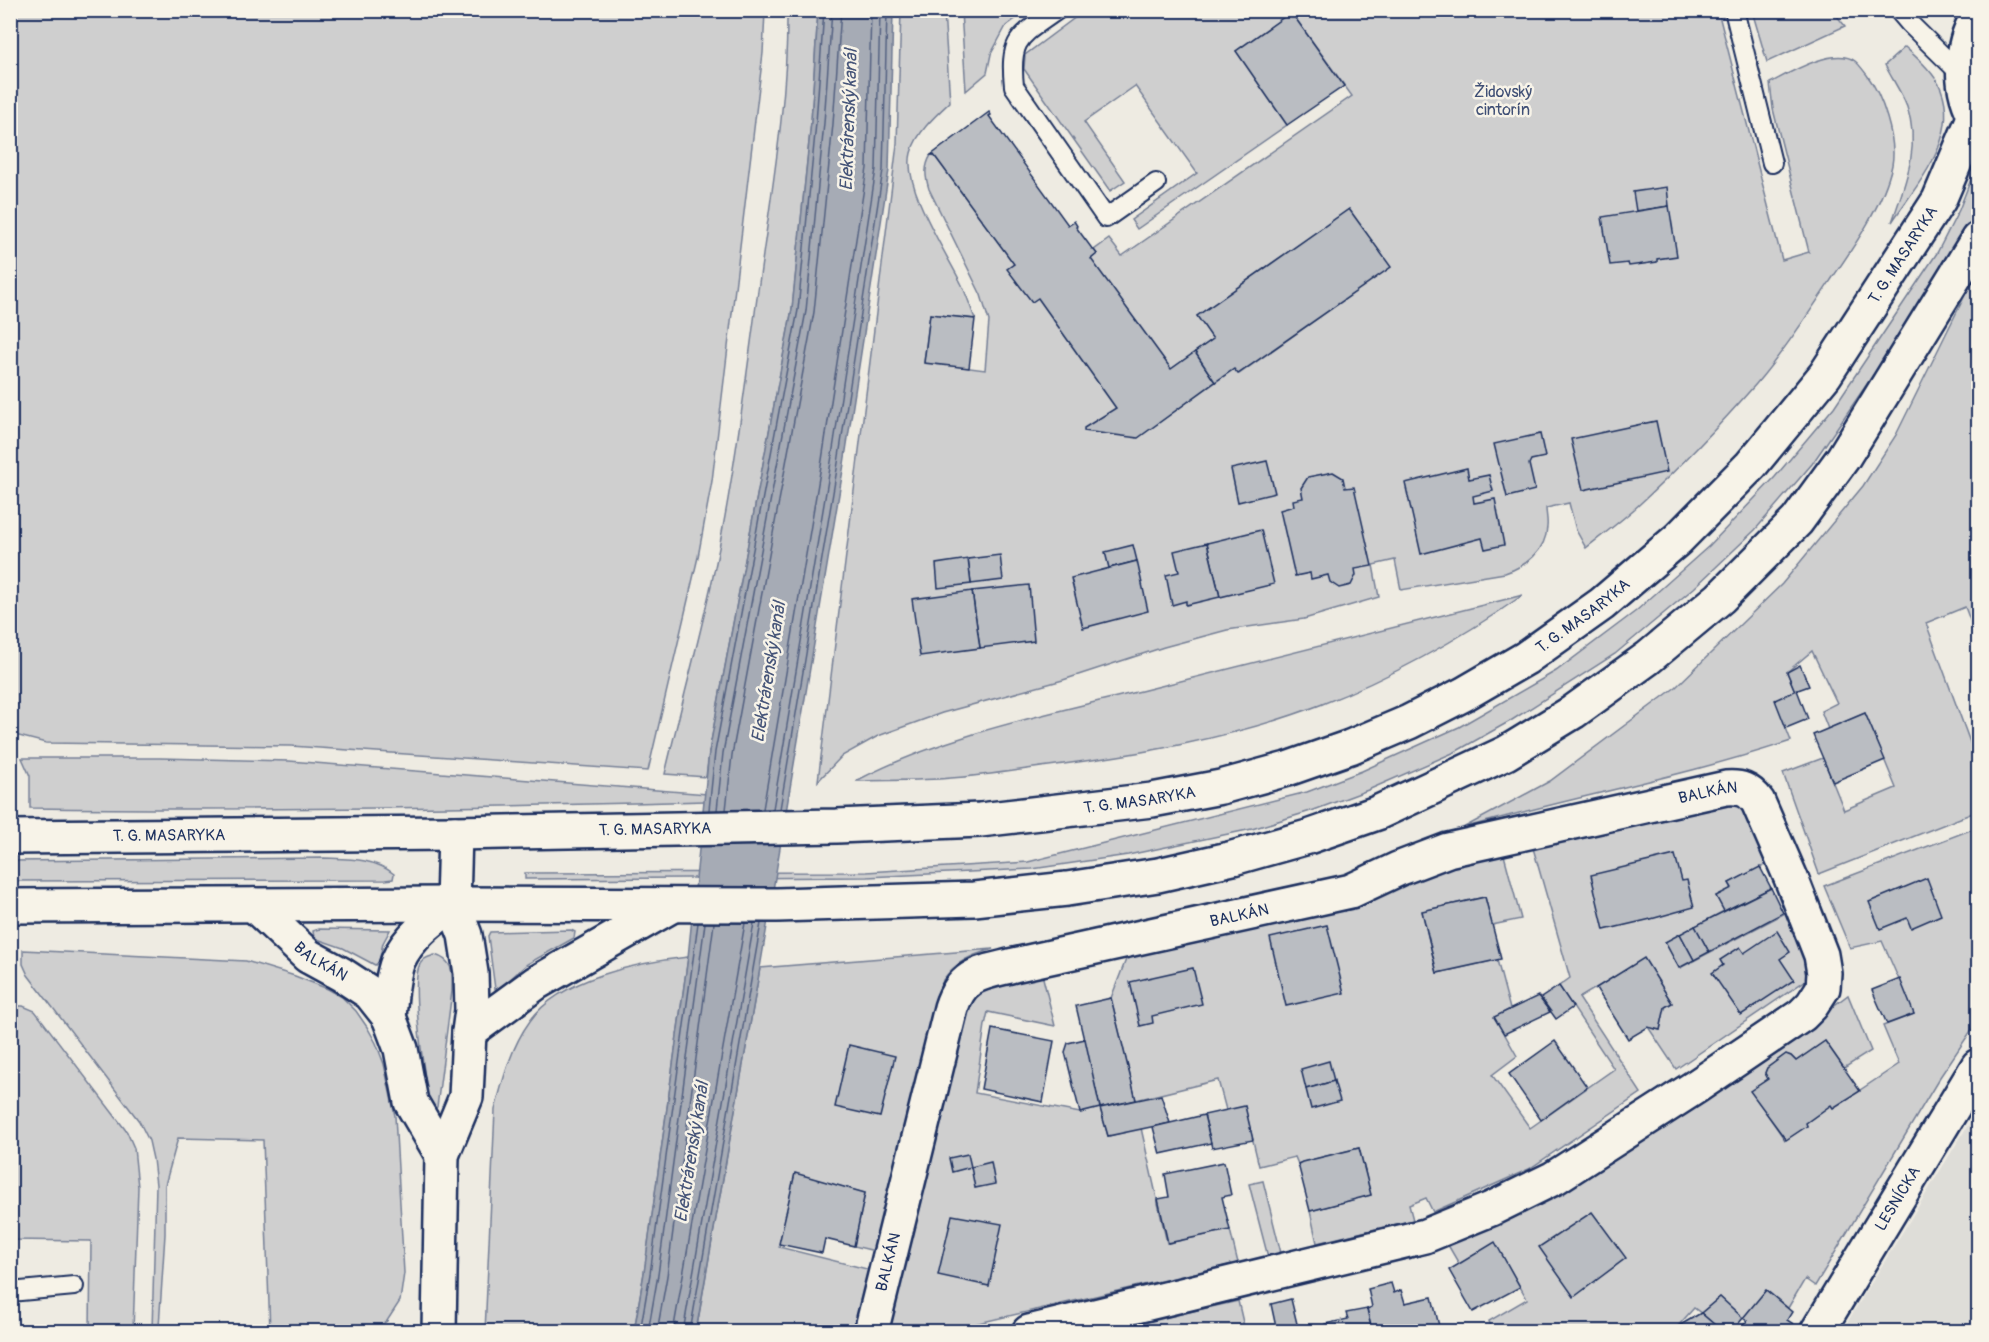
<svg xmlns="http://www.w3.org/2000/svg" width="1989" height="1342" viewBox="0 0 1989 1342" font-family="Pangolin,sans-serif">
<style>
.built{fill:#deddd8}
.green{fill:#cfcfcf;stroke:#757f96;stroke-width:1.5}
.water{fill:#a6abb5;stroke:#6e7992;stroke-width:1.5}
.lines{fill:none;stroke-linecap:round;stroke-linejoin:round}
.shore{stroke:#536181;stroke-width:1.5}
.building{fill:#babdc2;stroke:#1b2f5e;stroke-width:1.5}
.service-casing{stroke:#1b2f5e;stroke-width:22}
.minor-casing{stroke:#1b2f5e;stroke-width:38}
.tertiary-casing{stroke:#1b2f5e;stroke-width:38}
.service{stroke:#f7f3e8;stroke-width:18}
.minor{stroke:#f7f3e8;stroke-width:33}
.tertiary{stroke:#f7f3e8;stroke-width:33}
.labels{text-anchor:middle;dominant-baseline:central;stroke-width:5;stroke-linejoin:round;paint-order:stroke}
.park-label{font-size:16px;fill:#3f4f75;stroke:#f7f3e8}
.street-label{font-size:16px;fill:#1b2f5e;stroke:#f7f3e8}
.water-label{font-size:18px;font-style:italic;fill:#455478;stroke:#f7f3e8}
</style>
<rect width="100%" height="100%" fill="#eeebe2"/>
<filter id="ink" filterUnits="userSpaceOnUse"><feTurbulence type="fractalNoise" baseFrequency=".0167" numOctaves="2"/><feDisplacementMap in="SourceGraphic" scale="12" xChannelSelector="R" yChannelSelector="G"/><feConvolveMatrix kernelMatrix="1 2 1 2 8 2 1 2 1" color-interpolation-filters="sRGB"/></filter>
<g filter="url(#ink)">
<path class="built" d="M1978,1109V1331H1842Z"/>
<g class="green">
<path d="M11,10L765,11L763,53L712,481L698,557L648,771L291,746L46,743L11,734Z"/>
<path d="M787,11H818L811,122L792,309L709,752L706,777L665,774C682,702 702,630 717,558C736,465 747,370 760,276C772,189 788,98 787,11Z"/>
<path d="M901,11H944L950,102C936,115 916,133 911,153C902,186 947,254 962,285C967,296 971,308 975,319L930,314L924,362L985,370L989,321L981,295L929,189C925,176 924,167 931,155H934L1014,264L1008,269L1038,298L1137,438L1234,369L1239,374L1390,267L1349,209L1197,316L1213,339L1171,369L1091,259L1097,254L1094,250L1109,239L1122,256L1352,96L1291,12L1236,51L1287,125L1137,229L1131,220L1197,173L1135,86L1084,122L1125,181L1110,191L1024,69L1025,55L1084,11H1718L1782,260L1809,252L1773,109L1770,83C1789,73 1834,46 1855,61C1859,64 1863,70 1867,75C1882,95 1897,139 1892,165C1884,203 1855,245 1833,277C1809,313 1784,351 1756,384C1720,425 1682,465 1642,502C1624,519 1605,533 1586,548L1576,530L1569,503L1546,508C1546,514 1548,521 1547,527C1546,551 1526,566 1505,573L1401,590L1395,560L1373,565L1379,597L1304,619L1227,630L1164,647L1063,680L942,713L878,736L842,756L818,781L897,144Z"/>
<path d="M961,11H1026L1006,26L991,54L987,73L966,91Z"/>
<path d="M1752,11H1833L1845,26L1767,62Z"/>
<path d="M1905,47C1917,58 1935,73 1941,89C1960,138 1917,184 1892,222C1905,184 1921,147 1907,107C1902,93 1892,79 1885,65Z"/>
<path d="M1978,161V213L1929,294L1812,464L1755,530L1694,588L1615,654L1512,720L1455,752L1368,790L1314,810L1252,829L1128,855L1032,869L867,877L525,879V873L866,872L1028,862L1307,792L1362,771L1459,727L1556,671L1636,611L1709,546L1775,477L1834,407L1937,253L1959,210Z"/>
<path d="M1978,269V620L1976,636L1965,607L1926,623L1978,764V811L1819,874L1783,773L1823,758L1844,810L1896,788L1865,713L1828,729L1821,711L1837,703L1812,651L1787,672L1795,691L1786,728L1791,741C1683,777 1572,797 1463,828L1550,781L1676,687L1782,584L1863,486L1896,435Z"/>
<path d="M1523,595C1460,639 1392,677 1320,705C1231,739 1135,755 1041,767C1012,771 981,776 951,778C920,781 888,780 856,781C945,734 1048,714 1145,690C1271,659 1397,627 1523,595Z"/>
<path d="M22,758H160L289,761L772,799C524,807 277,811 30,808V776Z"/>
<path d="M1726,798L1744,802L1770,863L1729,883L1732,888L1716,896L1724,911L1665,942L1680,968L1791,910L1815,968L1809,978L1676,1069L1648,1027L1660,1030L1665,1007L1672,1003L1644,959L1579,998L1641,1093L1529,1169L1433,1212L1426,1198L1409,1205L1413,1220L1317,1243L1310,1211L1371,1195L1359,1148L1303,1162L1298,1164L1295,1157L1259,1166L1245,1107L1226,1110L1218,1080L1136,1100L1111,998L1127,957L1366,901L1446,868L1504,855L1521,919L1492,925L1485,897L1422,911L1437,973L1497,960L1510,1009L1495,1017L1517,1056L1492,1075L1530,1128L1614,1069L1559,986L1570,978L1533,848Z"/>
<path d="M1978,827V1016L1975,1025L1940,1077L1815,1286L1805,1279L1788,1308L1766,1290L1743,1318L1720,1297L1701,1313L1694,1308L1677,1327L1682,1331H1492L1489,1321L1527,1299L1495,1243L1459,1264L1448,1245L1502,1221L1812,1022L1848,995L1871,1051L1844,1068L1825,1041L1796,1061L1791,1056L1786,1054L1767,1068L1765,1073L1768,1079L1751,1091L1785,1140L1807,1126L1806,1123L1831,1105L1833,1108L1899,1064L1883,1026L1914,1014L1882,941L1850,948L1824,886Z"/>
<path d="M324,858C349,859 374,858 394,874L393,879L385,880L11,881V861Z"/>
<path d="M319,929L390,930L383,943L379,962L375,965L343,948L314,938L313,931Z"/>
<path d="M571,930L575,932L574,938L527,964L498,990L495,989L488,936L490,932Z"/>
<path d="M993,949C972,955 956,961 943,980L875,1251L854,1246L865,1193L795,1174L779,1247L871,1270L856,1331L696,1332L760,968Z"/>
<path d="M23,950L246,961L295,976L328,989L342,997L356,1011L367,1027L376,1043L384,1064L395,1116L404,1273L400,1301L387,1321L373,1331H270L263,1140L178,1138L165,1185V1234L159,1327L192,1329V1331H152L156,1185L153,1159L149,1141L139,1121L28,975L23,964Z"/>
<path d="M435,955C455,961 452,974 452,991L437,1107L434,1110L429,1107C426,1081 409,983 420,964C423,958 429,957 435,955Z"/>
<path d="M688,957L644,1273L634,1331L485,1332L495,1110C503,1079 511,1047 530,1021C560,978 640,962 688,957Z"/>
<path d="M1042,974L1055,1026L988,1012L985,1025L975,1093L1080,1113L1100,1108L1108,1136L1141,1128L1167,1243L1230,1230L1238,1263L944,1331L886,1332L962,1003L978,989Z"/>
<path d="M11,1006H23L35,1011L118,1120L127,1132L134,1148L138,1187L133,1331H90L91,1241L11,1240Z"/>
<path d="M1263,1181L1281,1253L1268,1257L1249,1184Z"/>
<path d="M1238,1301L1245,1331H1104Z"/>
</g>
<path class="water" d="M818,11H893L889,170L844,464L760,968L696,1331L634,1332L644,1273L688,957L709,752L792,309L811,122Z"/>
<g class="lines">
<g class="shore">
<path d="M763,809L822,460L867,168L871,10"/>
<path d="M773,809L831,462L876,169L880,10"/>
<path d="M780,809L838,463L883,170L887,10"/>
<path d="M709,810L715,752L798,310L816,123L824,10"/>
<path d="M717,810L723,753L806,311L824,123L832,10"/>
<path d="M726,810L732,755L814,312L833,124L841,10"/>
<path d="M640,1332L650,1274L698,923"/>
<path d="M648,1332L658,1275L705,923"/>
<path d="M657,1332L667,1276L714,923"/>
<path d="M673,1332L745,923"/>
<path d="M683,1332L754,923"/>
<path d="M690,1332L761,923"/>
</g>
</g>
<g class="building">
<path d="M1291,12L1344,86L1287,125L1236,51Z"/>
<path d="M989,112L991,115L989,116L1068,225L1074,221L1077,226L1076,227L1093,250H1094L1097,254L1091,259L1171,369L1195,352L1215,382L1138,438L1084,431V428L1116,408L1038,298L1032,302L1007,269L1014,264L934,155H931Z"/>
<path d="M1667,187L1669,206L1636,211L1633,192Z"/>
<path d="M1669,206L1677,256L1657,259V262L1629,266L1628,263L1610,265L1602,217Z"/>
<path d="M1349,209L1391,267L1238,374L1234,369L1215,382L1195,352L1213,339L1197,316Z"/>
<path d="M930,314L975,319L969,368L924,363Z"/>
<path d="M1656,421L1667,472L1583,490L1571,439Z"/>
<path d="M1540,434L1545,457L1531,460L1529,464L1535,490L1507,497L1494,444Z"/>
<path d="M1267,461L1275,493L1238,502L1231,469Z"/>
<path d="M1467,468L1469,479L1489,475L1493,491L1473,496L1474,503L1495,499L1504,545L1485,549L1482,538L1421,554L1405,483Z"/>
<path d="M1333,472L1343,478L1345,488L1354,487L1372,566L1355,569L1356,575L1351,585L1339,588L1330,582L1328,575L1311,579L1310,573L1295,576L1280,510L1294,506L1293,500L1303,498L1301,488L1308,477Z"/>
<path d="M1261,530L1274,584L1220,597L1207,543Z"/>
<path d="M1207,543L1220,597L1186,605V601L1172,605L1166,575L1179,572L1174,551Z"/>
<path d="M1133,545L1137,561L1109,568L1105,552Z"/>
<path d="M1000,555L1003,580L971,584L968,559Z"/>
<path d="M968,559L971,584L938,588L936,564Z"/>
<path d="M1137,561L1148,611L1083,628L1071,578Z"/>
<path d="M1029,585L1034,641L980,648L972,591Z"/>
<path d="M972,591L980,648L920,656L912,599Z"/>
<path d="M1800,665L1809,686L1795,691L1787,672Z"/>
<path d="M1797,690L1808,719L1786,728L1775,700Z"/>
<path d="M1865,713L1885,760L1833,782L1813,735Z"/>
<path d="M1675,855L1682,881L1687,880L1694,907L1651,919L1604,930L1591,875Z"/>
<path d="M1760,867L1771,888L1724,911L1716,896L1732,888L1729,883Z"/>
<path d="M1927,878L1941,915L1911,928L1907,918L1880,929L1869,902Z"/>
<path d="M1771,888L1783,913L1709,952L1695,926Z"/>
<path d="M1485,897L1501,959L1437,973L1422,911Z"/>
<path d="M1327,925L1344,993L1286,1006L1270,938Z"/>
<path d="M1695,926L1709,952L1694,960L1680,934Z"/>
<path d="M1777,931L1790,952L1780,959L1794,980L1741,1015L1712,973L1723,965L1720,960L1740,947L1744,953Z"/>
<path d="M1680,934L1694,960L1679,968L1665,942Z"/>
<path d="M1644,958L1672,1003L1665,1007L1660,1030L1648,1027L1628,1039L1596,988Z"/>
<path d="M1193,968L1202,1004L1152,1016L1153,1023L1140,1026L1130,982Z"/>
<path d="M1900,979L1914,1014L1887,1024L1872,990Z"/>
<path d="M1559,986L1573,1007L1556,1019L1541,998Z"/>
<path d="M1538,996L1550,1012L1504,1034L1494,1017Z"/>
<path d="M1111,998L1136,1100L1100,1108L1076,1006Z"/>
<path d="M992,1029L1054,1041L1043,1102L981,1089Z"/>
<path d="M1085,1039L1100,1108L1080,1113L1065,1052L1068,1043Z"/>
<path d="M1555,1041L1587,1087L1541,1120L1509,1074Z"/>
<path d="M1825,1041L1860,1091L1833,1108L1831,1105L1806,1123L1807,1126L1786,1140L1750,1091L1768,1079L1765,1073L1767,1068L1786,1054L1791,1056L1796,1061Z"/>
<path d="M849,1045L895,1056L880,1117L835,1107Z"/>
<path d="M1329,1061L1334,1081L1306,1089L1301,1069Z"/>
<path d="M1334,1081L1340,1101L1311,1109L1306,1089Z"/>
<path d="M1161,1095L1170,1123L1108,1136L1100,1108Z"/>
<path d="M1245,1106L1253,1140L1212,1148L1204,1115Z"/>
<path d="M1204,1115L1211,1143L1160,1154L1153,1127Z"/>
<path d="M1359,1148L1371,1195L1310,1211L1298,1164L1302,1162Z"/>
<path d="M968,1154L971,1167L952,1172L949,1158Z"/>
<path d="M991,1162L995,1184L975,1188L971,1167Z"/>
<path d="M1224,1162L1231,1195L1222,1197L1230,1230L1168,1243L1158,1199L1169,1197L1165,1174Z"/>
<path d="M795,1173L865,1193L854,1246L825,1239L822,1253L779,1244Z"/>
<path d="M1592,1212L1626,1258L1574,1297L1539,1247Z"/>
<path d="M952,1215L1002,1224L989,1286L938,1275Z"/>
<path d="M1495,1242L1520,1287L1473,1312L1449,1270Z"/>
<path d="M1391,1283L1394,1293L1401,1290L1405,1303L1432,1297L1440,1330L1372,1332L1367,1309L1372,1307L1368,1289Z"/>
<path d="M1766,1290L1792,1312L1787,1320L1795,1325L1790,1332H1738L1747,1321L1743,1318Z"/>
<path d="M1720,1297L1743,1318L1732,1332H1723L1701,1313Z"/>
<path d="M1291,1299L1299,1332H1277L1271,1304Z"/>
<path d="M1367,1309L1372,1332H1327L1325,1324L1348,1319L1346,1313Z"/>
<path d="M1701,1313L1723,1332H1682L1677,1327Z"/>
</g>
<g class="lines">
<g class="service-casing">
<g id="service">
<path d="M1057,10C1020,37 1009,37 1014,86L1106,218L1156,183"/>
<path d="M1734,10L1772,163"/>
<path d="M1898,10L1909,23L1964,77"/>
<path d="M10,1292L74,1286"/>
</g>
</g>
<g class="minor-casing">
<g id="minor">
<path id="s1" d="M254,905L308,956L341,974L370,993L389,1017L401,1049L411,1102L442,1155"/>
<path d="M389,1017C391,998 391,979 398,961C408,937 433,919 453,904"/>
<path d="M469,1032L536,983L671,906"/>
<path d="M439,1332L442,1155L466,1097L469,1032L472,1010L471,973L465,935L453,904L455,833"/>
<path id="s2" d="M871,1332L951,1008C962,973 982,973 1014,965L1351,891L1398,869L1448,850L1726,788C1740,787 1749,789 1758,802L1791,878L1821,955L1824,973L1823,988L1812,1005L1802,1015L1697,1086L1554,1178L1491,1209L1425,1236L1029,1332"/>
<path id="s3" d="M1817,1332L1978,1066"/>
</g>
</g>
<g class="tertiary-casing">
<g id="tertiary">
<path d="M1978,16C1959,47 1958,90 1978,121"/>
<path id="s4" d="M10,837L455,833L837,826L980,820L1152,800L1221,787L1287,769L1350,747L1409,722L1464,694L1526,658L1602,604L1678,539L1751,465L1825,375L1939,200L1975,115"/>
<path d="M10,906L453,904L777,905L974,899L1067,889L1158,875L1233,858L1308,837L1377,813L1506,753L1573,712L1648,658L1720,598L1797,521L1843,458L1978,239"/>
</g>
</g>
<use href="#service" class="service"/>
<use href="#minor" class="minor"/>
<use href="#tertiary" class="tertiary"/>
</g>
</g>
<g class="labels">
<g class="park-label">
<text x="1503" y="92">Židovský<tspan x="1503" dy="18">cintorín</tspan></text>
</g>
<g class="street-label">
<text stroke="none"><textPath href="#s4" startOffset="2103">T. G. MASARYKA</textPath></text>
<text stroke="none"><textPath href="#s4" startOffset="1617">T. G. MASARYKA</textPath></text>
<text stroke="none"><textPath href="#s2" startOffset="1132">BALKÁN</textPath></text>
<text stroke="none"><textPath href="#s4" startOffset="1131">T. G. MASARYKA</textPath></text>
<text stroke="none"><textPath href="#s4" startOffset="645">T. G. MASARYKA</textPath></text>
<text stroke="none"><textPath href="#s4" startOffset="159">T. G. MASARYKA</textPath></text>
<text stroke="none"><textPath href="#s2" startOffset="646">BALKÁN</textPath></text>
<text stroke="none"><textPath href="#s1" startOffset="88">BALKÁN</textPath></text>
<text stroke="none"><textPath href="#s3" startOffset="156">LESNÍCKA</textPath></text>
<text stroke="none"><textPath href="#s2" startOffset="72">BALKÁN</textPath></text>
</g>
<g class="water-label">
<text transform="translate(849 120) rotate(-88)">Elektrárenský kanál</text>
<text transform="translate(769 672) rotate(-81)">Elektrárenský kanál</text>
<text transform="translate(692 1152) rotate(-81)">Elektrárenský kanál</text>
</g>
</g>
<rect width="1989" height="1342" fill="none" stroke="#f7f3e8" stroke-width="36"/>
<rect x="18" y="18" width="1953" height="1306" fill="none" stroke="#1b2f5e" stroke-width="2" filter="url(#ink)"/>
</svg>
